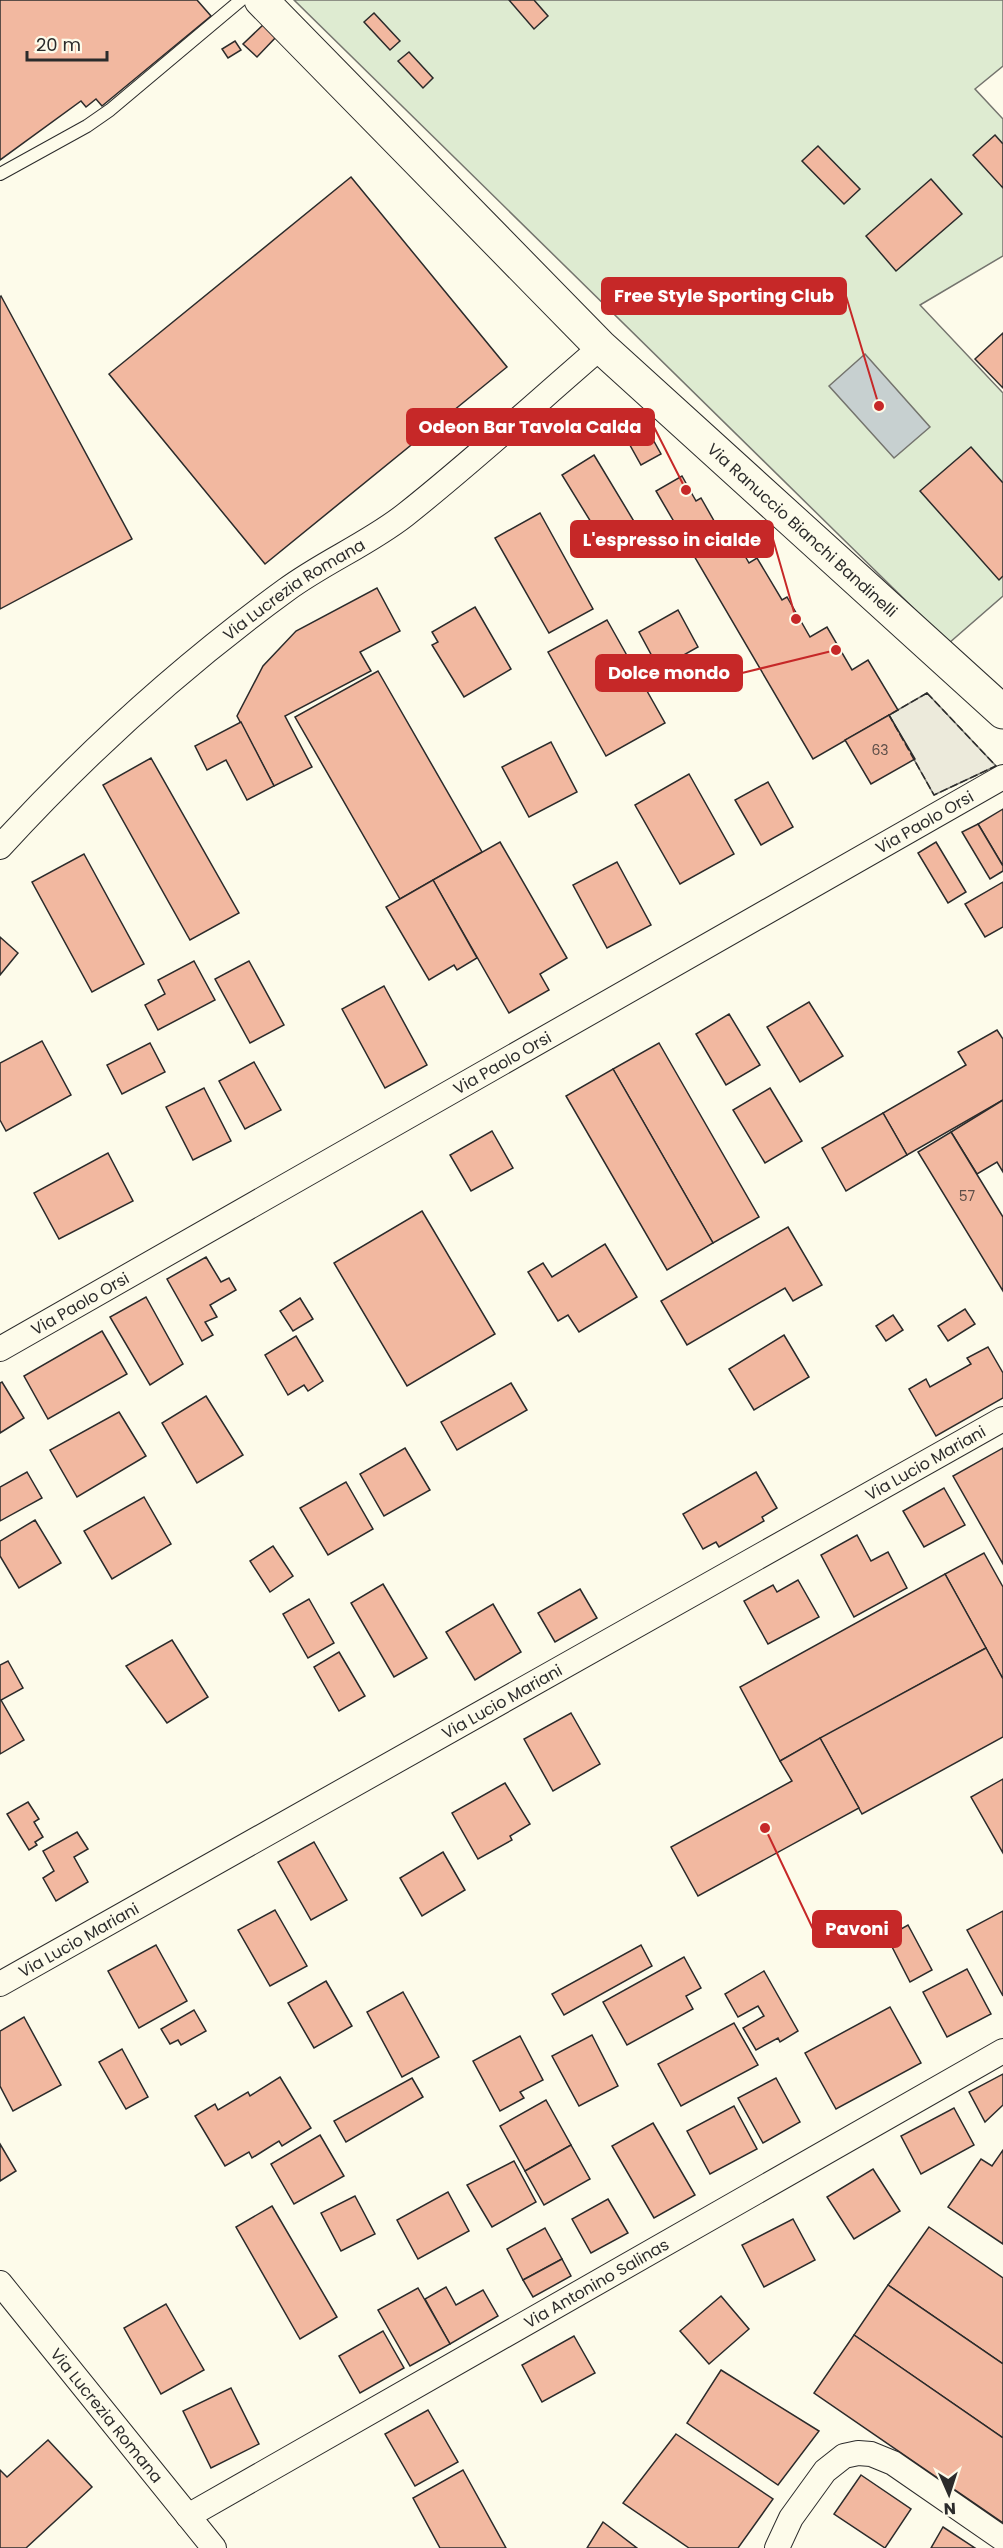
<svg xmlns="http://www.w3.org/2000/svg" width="1003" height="2548" viewBox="0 0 1003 2548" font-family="Poppins,sans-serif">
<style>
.green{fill:#deebd1;stroke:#74746e;stroke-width:1.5}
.parking{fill:#eceadb;stroke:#74746e;stroke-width:1.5}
.water{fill:#c7d0d0;stroke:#74746e;stroke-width:1.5}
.building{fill:#f2b8a0;stroke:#2b2b2b;stroke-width:1.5}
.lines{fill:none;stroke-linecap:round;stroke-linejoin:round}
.lane-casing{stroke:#2b2b2b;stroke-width:14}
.street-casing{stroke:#2b2b2b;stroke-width:26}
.secondary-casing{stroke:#2b2b2b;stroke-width:35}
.lane{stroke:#fdfbea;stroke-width:12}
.street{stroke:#fdfbea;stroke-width:24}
.secondary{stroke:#fdfbea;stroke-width:33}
.fence{stroke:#2b2b2b;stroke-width:1.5;stroke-dasharray:8 3;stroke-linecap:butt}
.labels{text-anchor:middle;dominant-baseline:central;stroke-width:4.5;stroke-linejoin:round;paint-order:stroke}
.number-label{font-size:14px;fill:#5d4e48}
.street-label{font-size:16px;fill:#2b2b2b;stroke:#fdfbea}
.leader{fill:none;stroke:#c62828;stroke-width:2}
.callout-dot{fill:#c62828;stroke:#fdfbea;stroke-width:2}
.callout{fill:#c62828;stroke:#c62828;stroke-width:2}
.callout-label{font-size:18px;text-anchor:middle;font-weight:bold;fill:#fff}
</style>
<rect width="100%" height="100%" fill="#fdfbea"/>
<path class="green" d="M294,0H1003V66L975,89L1003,119V256L920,305L1003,393V596L949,643Z"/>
<path class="parking" d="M927,693L996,766L934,795L889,715Z"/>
<path class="water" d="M865,354L930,427L894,458L829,386Z"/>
<g class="building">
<path d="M0,0H197L211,16L102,106L96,99L86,107L81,101L0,160Z"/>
<path d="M509,0H534L548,16L534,29Z"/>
<path d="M374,13L400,41L390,50L364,22Z"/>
<path d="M264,24L277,36L257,57L243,44Z"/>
<path d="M235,41L241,50L228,58L222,49Z"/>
<path d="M409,52L433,78L423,88L398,61Z"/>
<path d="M995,135L1003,144V188L973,155Z"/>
<path d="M818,146L860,189L844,204L802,161Z"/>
<path d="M351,177L507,367L265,564L109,374Z"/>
<path d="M931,179L962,214L896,271L866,236Z"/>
<path d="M1,296L132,539L0,609V297Z"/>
<path d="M1003,333V388L975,359Z"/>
<path d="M636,409L661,454L641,465L616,420Z"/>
<path d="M971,447L1003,483V576L999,580L920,491Z"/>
<path d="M594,455L641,533L610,553L562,475Z"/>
<path d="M682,476L696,501L701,498L721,533L729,528L749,563L757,558L782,600L787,597L810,637L827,627L852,670L868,660L898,710L813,759L656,491Z"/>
<path d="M540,513L593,609L549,633L495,538Z"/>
<path d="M377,588L400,631L360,652L371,671L285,716L312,767L274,786L237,716L263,666L296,631Z"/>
<path d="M475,607L511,669L464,697L432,645L438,642L432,632Z"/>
<path d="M678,610L698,647L659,669L639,632Z"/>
<path d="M607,620L665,723L606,756L548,652Z"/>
<path d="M378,671L482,852L400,899L295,717Z"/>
<path d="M889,715L915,759L871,784L845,740Z"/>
<path d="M241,722L274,786L247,800L226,760L207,770L195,746Z"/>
<path d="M551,742L577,792L529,817L502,767Z"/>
<path d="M151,758L239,913L190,940L103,785Z"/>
<path d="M689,774L734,854L680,884L635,805Z"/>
<path d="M768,782L793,827L761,845L735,800Z"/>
<path d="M1003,809V866L978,824Z"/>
<path d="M978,824L1003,866V871L990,879L962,832Z"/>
<path d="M500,842L567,958L540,974L549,990L509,1013L433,880Z"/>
<path d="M936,842L966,892L948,903L918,853Z"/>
<path d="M84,854L144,964L92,992L32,882Z"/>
<path d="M617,862L651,925L607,948L573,885Z"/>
<path d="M433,880L477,958L457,970L454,965L429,980L386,907Z"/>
<path d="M1003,882V927L985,937L965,904Z"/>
<path d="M0,937L18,953L0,975Z"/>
<path d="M194,961L215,1000L158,1030L145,1005L165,994L158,980Z"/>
<path d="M249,961L284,1025L250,1043L215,979Z"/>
<path d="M384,986L427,1065L385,1088L342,1009Z"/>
<path d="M809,1002L843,1056L800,1082L767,1027Z"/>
<path d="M729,1014L760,1065L726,1085L696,1034Z"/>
<path d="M997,1030L1003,1039V1100L907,1155L883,1113L966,1065L958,1052Z"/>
<path d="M42,1041L71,1095L6,1131L0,1120V1063Z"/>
<path d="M150,1043L165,1072L122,1094L107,1065Z"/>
<path d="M659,1043L759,1217L713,1243L613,1069Z"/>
<path d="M254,1062L281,1110L245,1129L219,1081Z"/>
<path d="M613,1069L713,1243L667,1270L566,1096Z"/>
<path d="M204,1088L231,1141L193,1160L166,1107Z"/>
<path d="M770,1088L802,1141L765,1163L733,1110Z"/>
<path d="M1003,1100V1172L997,1162L977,1174L951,1132Z"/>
<path d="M883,1113L907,1155L846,1191L822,1148Z"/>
<path d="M492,1131L513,1168L471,1191L450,1155Z"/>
<path d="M951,1132L1003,1217V1291L918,1152Z"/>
<path d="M108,1153L133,1201L59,1239L34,1193Z"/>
<path d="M422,1211L495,1334L407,1386L334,1263Z"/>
<path d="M788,1227L822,1285L793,1301L785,1288L687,1345L661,1301Z"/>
<path d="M605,1244L637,1297L579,1332L568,1315L558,1321L528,1272L543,1263L552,1277Z"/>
<path d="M206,1257L221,1282L229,1278L236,1290L210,1305L217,1317L205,1322L213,1335L202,1341L167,1279Z"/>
<path d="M146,1297L183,1364L150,1385L110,1317Z"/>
<path d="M300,1298L313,1319L293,1331L280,1311Z"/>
<path d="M965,1309L975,1324L948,1341L938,1326Z"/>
<path d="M893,1315L903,1330L886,1341L876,1326Z"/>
<path d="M102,1331L127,1374L48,1419L24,1376Z"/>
<path d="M784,1335L809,1377L754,1410L729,1369Z"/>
<path d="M296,1336L323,1381L308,1391L304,1385L288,1395L265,1355Z"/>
<path d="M988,1347L1003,1373V1398L936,1436L909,1389L926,1379L930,1387L971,1364L967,1358Z"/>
<path d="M2,1382L24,1418L0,1433V1383Z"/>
<path d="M511,1383L527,1410L457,1450L441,1422Z"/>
<path d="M206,1396L243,1455L197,1483L162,1423Z"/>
<path d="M119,1412L146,1456L77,1497L50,1450Z"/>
<path d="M405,1448L430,1490L384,1516L360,1474Z"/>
<path d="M1003,1448V1564L953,1476Z"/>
<path d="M27,1472L42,1498L0,1521V1487Z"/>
<path d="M756,1472L777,1508L762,1517L764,1521L719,1547L716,1542L703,1549L683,1514Z"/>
<path d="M346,1482L373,1529L328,1555L300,1508Z"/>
<path d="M944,1488L965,1525L924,1547L903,1511Z"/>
<path d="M144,1497L171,1544L112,1579L84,1531Z"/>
<path d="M35,1520L61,1563L19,1588L0,1556V1541Z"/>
<path d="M857,1535L871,1561L888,1552L907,1588L854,1617L821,1555Z"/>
<path d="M273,1546L293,1576L270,1592L250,1561Z"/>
<path d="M984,1553L1003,1587V1679L945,1574Z"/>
<path d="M945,1574L986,1648L780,1761L740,1687Z"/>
<path d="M798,1580L819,1617L768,1644L744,1601L773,1585L777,1592Z"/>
<path d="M383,1584L427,1658L394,1677L351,1603Z"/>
<path d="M580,1589L597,1618L555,1642L538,1613Z"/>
<path d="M309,1599L334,1643L308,1658L283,1614Z"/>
<path d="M493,1604L521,1652L475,1680L446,1632Z"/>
<path d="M172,1640L208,1697L167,1723L126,1666Z"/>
<path d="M986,1648L1003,1679V1737L862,1814L820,1738Z"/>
<path d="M339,1652L365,1696L339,1711L314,1667Z"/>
<path d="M8,1661L23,1688L1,1700L24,1740L0,1754V1665Z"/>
<path d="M571,1713L600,1764L553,1791L524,1739Z"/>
<path d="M820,1738L859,1808L698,1896L671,1847L792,1781L780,1761Z"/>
<path d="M1003,1779V1853L971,1797Z"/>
<path d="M505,1783L530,1824L510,1836L512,1840L478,1859L452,1813Z"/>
<path d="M28,1802L39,1819L34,1822L43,1837L35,1842L37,1845L29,1850L7,1814Z"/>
<path d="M77,1832L88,1849L74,1857L88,1882L56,1901L43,1878L54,1871L43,1851Z"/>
<path d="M314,1842L347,1900L311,1920L278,1862Z"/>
<path d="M443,1852L465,1890L422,1916L400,1878Z"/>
<path d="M275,1910L307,1966L270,1986L238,1930Z"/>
<path d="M1003,1911V1996L967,1930Z"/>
<path d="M908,1925L932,1970L910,1982L887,1937Z"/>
<path d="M156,1945L187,2001L139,2028L108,1971Z"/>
<path d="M641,1945L652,1966L564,2015L552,1994Z"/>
<path d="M684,1957L701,1988L686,1996L693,2009L627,2045L603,2002Z"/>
<path d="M967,1969L991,2014L947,2037L923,1992Z"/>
<path d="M764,1971L798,2031L780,2042L778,2038L756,2050L743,2028L764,2016L758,2006L738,2017L725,1994Z"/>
<path d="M326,1981L352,2026L314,2048L288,2003Z"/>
<path d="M403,1992L439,2057L402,2077L367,2012Z"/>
<path d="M890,2007L921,2063L836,2109L805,2053Z"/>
<path d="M194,2010L206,2031L181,2045L178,2040L170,2044L161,2029Z"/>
<path d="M24,2017L61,2085L13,2111L0,2086V2031Z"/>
<path d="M734,2023L758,2065L681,2106L658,2064Z"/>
<path d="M592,2035L618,2086L579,2106L552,2056Z"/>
<path d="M520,2036L543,2080L520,2092L524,2098L500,2111L473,2061Z"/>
<path d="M122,2049L148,2097L126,2109L99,2062Z"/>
<path d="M1003,2074V2105L985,2122L969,2092Z"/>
<path d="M280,2077L311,2128L282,2146L279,2141L252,2158L249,2152L225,2166L195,2116L215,2104L218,2110L248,2092L250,2096Z"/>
<path d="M412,2078L423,2097L346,2142L334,2121Z"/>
<path d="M776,2078L800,2122L763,2143L738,2098Z"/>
<path d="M546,2100L571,2145L525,2171L500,2126Z"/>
<path d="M734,2106L757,2149L710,2174L687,2131Z"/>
<path d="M954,2108L974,2145L921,2174L901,2136Z"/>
<path d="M653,2123L695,2195L654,2218L612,2146Z"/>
<path d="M320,2135L344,2176L294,2204L271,2164Z"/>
<path d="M0,2144L16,2171L0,2181Z"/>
<path d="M571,2145L590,2179L544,2205L525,2171Z"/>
<path d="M1003,2150V2244L948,2207L981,2159L992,2166Z"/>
<path d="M514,2161L536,2202L492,2227L467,2185Z"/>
<path d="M873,2169L900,2211L854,2239L827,2197Z"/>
<path d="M448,2192L469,2231L418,2259L397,2220Z"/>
<path d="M355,2196L375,2234L341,2251L321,2213Z"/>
<path d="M608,2199L628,2233L591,2253L572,2219Z"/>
<path d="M272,2206L337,2317L300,2339L236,2227Z"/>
<path d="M793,2219L815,2260L764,2287L742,2245Z"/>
<path d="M929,2227L1003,2278V2364L888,2285Z"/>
<path d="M545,2228L562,2259L523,2280L507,2249Z"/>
<path d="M562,2259L571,2276L533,2297L523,2280Z"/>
<path d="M888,2285L1003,2364V2438L854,2335Z"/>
<path d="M446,2287L456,2305L483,2290L498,2316L450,2344L425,2299Z"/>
<path d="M418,2288L450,2344L410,2366L378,2310Z"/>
<path d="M721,2296L749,2329L709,2364L680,2331Z"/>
<path d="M166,2304L204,2370L161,2394L124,2328Z"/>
<path d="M383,2331L404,2368L360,2393L339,2356Z"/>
<path d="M854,2335L1003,2438V2523L814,2393Z"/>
<path d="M574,2336L595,2373L542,2402L522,2365Z"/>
<path d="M721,2370L819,2431L778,2485L687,2423Z"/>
<path d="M231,2388L259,2444L211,2468L183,2411Z"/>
<path d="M428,2410L458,2462L415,2486L385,2434Z"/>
<path d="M676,2434L773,2499L738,2548H689L623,2503Z"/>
<path d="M48,2440L92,2487L26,2548H0V2470L7,2477Z"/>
<path d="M463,2470L506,2548H440L413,2498Z"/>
<path d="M861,2475L911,2509L885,2548L834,2514Z"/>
<path d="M603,2522L637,2548H587Z"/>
<path d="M943,2527L975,2548H931Z"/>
</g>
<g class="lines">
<g class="lane-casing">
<path id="lane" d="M0,174L87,126L110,110L241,0"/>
</g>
<g class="street-casing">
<g id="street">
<path id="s1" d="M0,847C86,753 183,665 286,590C324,562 368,544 405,515C472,462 536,403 601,347"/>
<path id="s2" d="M0,1349L1003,777"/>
<path id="s3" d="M0,1984L1003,1419"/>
<path id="s4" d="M0,2283L214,2548"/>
<path id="s5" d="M188,2516L1003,2051"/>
<path d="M777,2548L791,2518L825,2471L844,2456L858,2453L871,2454L893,2463L1003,2539"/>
</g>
</g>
<g class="secondary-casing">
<g id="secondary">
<path id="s6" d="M261,0L601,347L1003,712"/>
</g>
</g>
<use href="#lane" class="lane"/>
<use href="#street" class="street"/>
<use href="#secondary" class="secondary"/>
<path class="fence" d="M927,693L996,766L934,795L889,715Z"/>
</g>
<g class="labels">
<g class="number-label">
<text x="880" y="750">63</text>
<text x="967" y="1196">57</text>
</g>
<g class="street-label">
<text stroke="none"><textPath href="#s6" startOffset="758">Via Ranuccio Bianchi Bandinelli</textPath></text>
<text stroke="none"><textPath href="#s1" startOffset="392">Via Lucrezia Romana</textPath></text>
<text stroke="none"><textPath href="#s2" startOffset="1064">Via Paolo Orsi</textPath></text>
<text stroke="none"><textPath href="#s2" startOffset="578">Via Paolo Orsi</textPath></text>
<text stroke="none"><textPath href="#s2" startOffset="92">Via Paolo Orsi</textPath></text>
<text stroke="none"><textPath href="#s3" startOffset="1062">Via Lucio Mariani</textPath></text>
<text stroke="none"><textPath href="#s3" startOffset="576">Via Lucio Mariani</textPath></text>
<text stroke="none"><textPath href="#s3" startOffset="90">Via Lucio Mariani</textPath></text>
<text stroke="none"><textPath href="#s5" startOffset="470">Via Antonino Salinas</textPath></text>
<text stroke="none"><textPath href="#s4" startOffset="170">Via Lucrezia Romana</textPath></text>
</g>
</g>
<path class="leader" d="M879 406L846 296M686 490L654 427M796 619L773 539M836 650L742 673M765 1828L813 1929"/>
<g class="callout-dot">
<circle cx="879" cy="406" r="6"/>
<circle cx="686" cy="490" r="6"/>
<circle cx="796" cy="619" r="6"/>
<circle cx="836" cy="650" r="6"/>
<circle cx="765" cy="1828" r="6"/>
</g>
<g class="callout">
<rect x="602" y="278" width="244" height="36" rx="6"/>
<rect x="407" y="409" width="247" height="36" rx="6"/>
<rect x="571" y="521" width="202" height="36" rx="6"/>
<rect x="596" y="655" width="146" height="36" rx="6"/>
<rect x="813" y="1911" width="88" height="36" rx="6"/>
</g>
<g class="callout-label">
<text x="724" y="302">Free Style Sporting Club</text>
<text x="530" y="433">Odeon Bar Tavola Calda</text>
<text x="672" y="546">L'espresso in cialde</text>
<text x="669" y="679">Dolce mondo</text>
<text x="857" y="1935">Pavoni</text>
</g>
<g transform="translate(949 2494) rotate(177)" stroke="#fdfbea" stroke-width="4.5" paint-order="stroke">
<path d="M0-4.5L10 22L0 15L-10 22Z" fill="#2b2b2b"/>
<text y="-9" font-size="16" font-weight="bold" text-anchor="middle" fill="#2b2b2b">N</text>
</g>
<path d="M27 51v9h80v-9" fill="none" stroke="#2b2b2b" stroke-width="3"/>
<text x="36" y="51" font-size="18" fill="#2b2b2b" stroke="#fdfbea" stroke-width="4.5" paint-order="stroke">20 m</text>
</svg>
